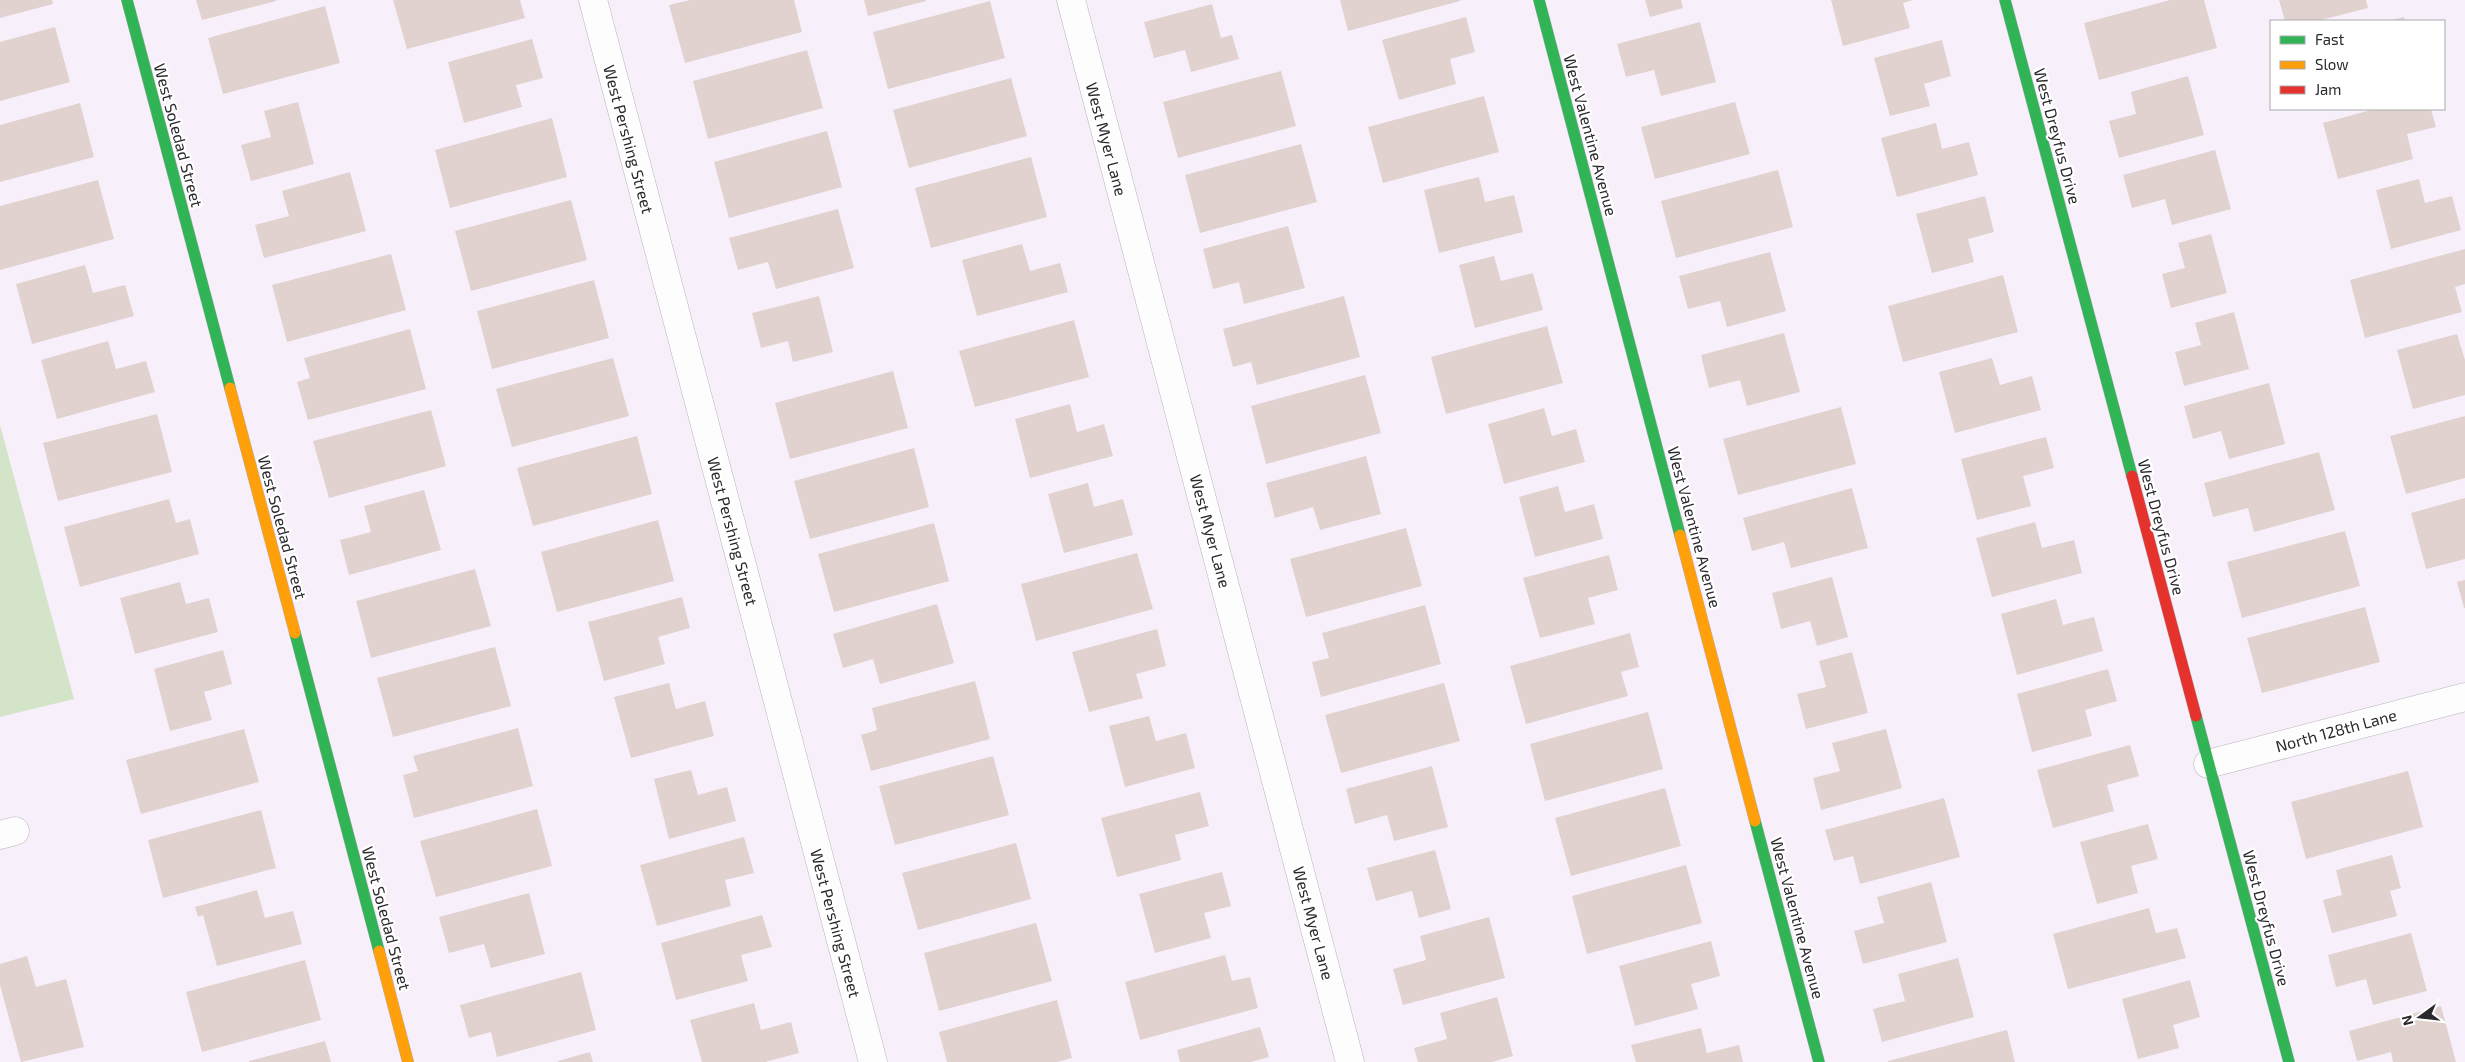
<svg xmlns="http://www.w3.org/2000/svg" width="2465" height="1062" viewBox="0 0 2465 1062" font-family="'Exo 2',sans-serif">
<style>
.green{fill:#d4e4c8}
.building{fill:#e2d2cf}
.lines{fill:none;stroke-linecap:round;stroke-linejoin:round}
.street-casing{stroke:#b8b3ba;stroke-width:29}
.fast-casing{stroke:#b8b3ba;stroke-width:12}
.slow-casing{stroke:#b8b3ba;stroke-width:12}
.jam-casing{stroke:#b8b3ba;stroke-width:12}
.street{stroke:#fefdfe;stroke-width:28}
.fast{stroke:#30b455;stroke-width:11}
.slow{stroke:#ff9f0a;stroke-width:11}
.jam{stroke:#e5322d;stroke-width:11}
.labels{text-anchor:middle;dominant-baseline:central;stroke-width:4.5;stroke-linejoin:round;paint-order:stroke}
.street-label{font-size:16px;fill:#2b282d;stroke:#fff}
</style>
<rect width="100%" height="100%" fill="#f7f0fa"/>
<path class="green" d="M0,425L74,699L0,717Z"/>
<g class="building">
<path d="M0,0H52L53,4L0,18Z"/>
<path d="M196,0H276V1L202,20Z"/>
<path d="M393,0H520L525,18L407,49Z"/>
<path d="M690,0H794L802,32L685,63L669,5Z"/>
<path d="M864,0H926V1L868,16Z"/>
<path d="M1340,0H1460V1L1348,31Z"/>
<path d="M1645,0H1681L1683,8L1650,17Z"/>
<path d="M1831,0H1913L1903,3L1910,28L1843,46Z"/>
<path d="M2170,0H2204L2217,48L2099,80L2084,23Z"/>
<path d="M2279,0H2366L2368,8L2317,21H2285Z"/>
<path d="M990,1L1005,58L888,89L873,32Z"/>
<path d="M1212,4L1221,38L1232,35L1239,59L1191,72L1185,50L1154,58L1144,22Z"/>
<path d="M325,6L340,63L223,94L208,38Z"/>
<path d="M1466,17L1475,52L1450,59L1456,84L1399,100L1382,40Z"/>
<path d="M2404,17L2405,21H2389Z"/>
<path d="M1700,22L1716,82L1661,96L1654,70L1626,77L1617,44Z"/>
<path d="M55,27L70,82L0,101V42Z"/>
<path d="M532,39L543,78L516,85L522,107L464,123L448,62Z"/>
<path d="M1942,40L1951,76L1924,84L1930,106L1890,116L1874,58Z"/>
<path d="M807,50L823,108L708,139L693,81Z"/>
<path d="M1281,71L1296,126L1178,158L1163,102Z"/>
<path d="M2188,76L2204,135L2119,158L2109,121L2136,114L2131,92Z"/>
<path d="M1011,78L1027,136L909,168L893,110Z"/>
<path d="M1484,96L1499,152L1383,183L1368,127Z"/>
<path d="M298,102L314,164L251,181L241,145L271,137L264,111Z"/>
<path d="M1735,102L1750,154L1655,179L1641,127Z"/>
<path d="M80,103L94,157L0,182V125Z"/>
<path d="M2375,109H2431L2436,127L2407,134L2413,159L2338,179L2323,123Z"/>
<path d="M552,118L567,177L450,208L435,150Z"/>
<path d="M1936,123L1942,149L1969,142L1978,175L1897,197L1881,138Z"/>
<path d="M827,131L842,187L729,218L714,162Z"/>
<path d="M1301,144L1317,202L1200,233L1185,175Z"/>
<path d="M2215,150L2231,209L2172,225L2165,199L2132,208L2123,175Z"/>
<path d="M1031,157L1047,217L931,248L915,188Z"/>
<path d="M1778,170L1793,227L1676,258L1661,201Z"/>
<path d="M350,172L366,231L264,258L255,225L289,216L282,191Z"/>
<path d="M1479,177L1485,202L1514,195L1523,232L1439,253L1424,190Z"/>
<path d="M2419,179L2425,203L2452,196L2461,230L2391,249L2376,190Z"/>
<path d="M98,180L114,239L0,270V206Z"/>
<path d="M1985,196L1994,232L1968,239L1974,262L1932,273L1916,214Z"/>
<path d="M571,200L587,260L471,291L455,231Z"/>
<path d="M838,209L854,268L776,289L768,262L738,270L729,238Z"/>
<path d="M1288,226L1305,288L1244,304L1239,282L1213,289L1203,249Z"/>
<path d="M2211,234L2227,293L2171,308L2162,274L2185,268L2178,243Z"/>
<path d="M1022,244L1030,271L1060,263L1068,292L977,316L962,260Z"/>
<path d="M2465,249V284L2455,287L2462,312L2365,338L2350,280Z"/>
<path d="M1770,252L1786,311L1727,327L1720,301L1688,309L1679,276Z"/>
<path d="M391,254L406,310L287,342L272,285Z"/>
<path d="M1494,256L1501,281L1533,273L1543,310L1475,328L1459,265Z"/>
<path d="M85,265L93,293L125,285L134,316L32,344L16,284Z"/>
<path d="M2003,275L2018,332L1903,362L1888,306Z"/>
<path d="M594,280L609,338L492,369L477,311Z"/>
<path d="M819,296L833,352L793,362L788,341L761,348L752,313Z"/>
<path d="M1344,296L1360,357L1257,385L1251,362L1233,367L1223,329Z"/>
<path d="M2234,312L2249,369L2184,386L2175,352L2201,345L2195,323Z"/>
<path d="M1074,320L1089,377L975,407L959,351Z"/>
<path d="M1547,326L1563,383L1446,414L1431,357Z"/>
<path d="M410,329L426,389L308,420L297,382L310,378L304,358Z"/>
<path d="M1784,333L1800,392L1747,406L1740,380L1709,388L1701,355Z"/>
<path d="M2457,334L2465,360V395L2413,409L2397,350Z"/>
<path d="M108,341L116,369L146,361L155,392L57,419L41,360Z"/>
<path d="M613,358L629,416L512,447L496,389Z"/>
<path d="M1992,358L2000,385L2032,376L2041,410L1955,433L1939,372Z"/>
<path d="M893,371L908,428L790,459L775,403Z"/>
<path d="M1365,375L1381,433L1266,464L1251,406Z"/>
<path d="M2269,383L2285,444L2229,459L2221,431L2193,439L2184,406Z"/>
<path d="M1070,404L1077,432L1104,424L1113,456L1030,478L1015,419Z"/>
<path d="M1841,407L1856,464L1738,495L1723,439Z"/>
<path d="M1544,408L1552,436L1576,429L1585,462L1504,484L1488,424Z"/>
<path d="M431,410L446,466L329,498L313,441Z"/>
<path d="M157,414L172,472L58,501L43,443Z"/>
<path d="M2465,416V478L2406,494L2390,436Z"/>
<path d="M637,436L652,494L533,526L517,468Z"/>
<path d="M2046,437L2054,468L2023,476L2031,506L1977,520L1961,459Z"/>
<path d="M914,448L929,507L810,539L794,481Z"/>
<path d="M2319,452L2335,510L2254,532L2248,508L2213,517L2204,483Z"/>
<path d="M1366,456L1381,514L1320,530L1313,507L1275,518L1266,483Z"/>
<path d="M1088,483L1094,507L1123,499L1133,535L1064,553L1048,494Z"/>
<path d="M1558,486L1565,512L1594,504L1603,539L1535,557L1519,497Z"/>
<path d="M1852,488L1868,548L1791,568L1784,542L1752,551L1743,518Z"/>
<path d="M424,490L441,550L349,575L340,540L371,532L364,506Z"/>
<path d="M2465,498V559L2426,569L2411,513Z"/>
<path d="M169,499L176,523L190,519L199,554L80,587L64,527Z"/>
<path d="M658,520L674,581L557,612L541,552Z"/>
<path d="M2035,522L2042,548L2074,540L2082,573L1992,597L1976,538Z"/>
<path d="M934,523L949,581L834,612L818,554Z"/>
<path d="M1406,528L1422,586L1306,617L1290,559Z"/>
<path d="M2345,531L2360,586L2242,618L2227,562Z"/>
<path d="M1137,553L1153,609L1036,641L1021,584Z"/>
<path d="M1609,555L1618,590L1588,598L1595,624L1540,638L1523,578Z"/>
<path d="M475,569L491,626L371,658L356,601Z"/>
<path d="M1832,577L1848,637L1817,646L1810,621L1781,629L1772,593Z"/>
<path d="M2465,580V608H2464L2457,582Z"/>
<path d="M180,582L186,604L209,598L218,632L135,654L120,598Z"/>
<path d="M682,597L690,628L658,637L665,664L604,681L588,622Z"/>
<path d="M2056,599L2063,625L2094,617L2103,651L2017,675L2001,614Z"/>
<path d="M937,604L954,663L880,684L873,659L843,668L833,634Z"/>
<path d="M1425,605L1441,664L1321,697L1312,662L1329,658L1322,633Z"/>
<path d="M2365,607L2380,662L2262,693L2247,638Z"/>
<path d="M1157,629L1166,666L1136,674L1143,698L1089,712L1072,652Z"/>
<path d="M1630,633L1639,667L1621,672L1628,696L1526,724L1510,666Z"/>
<path d="M495,647L511,706L393,737L377,678Z"/>
<path d="M223,650L232,684L204,692L212,720L170,731L154,669Z"/>
<path d="M1852,652L1868,713L1806,729L1797,694L1826,687L1819,661Z"/>
<path d="M2108,669L2117,701L2085,710L2092,736L2032,752L2017,694Z"/>
<path d="M975,681L990,739L871,771L861,735L877,730L872,708Z"/>
<path d="M669,683L676,709L705,701L714,736L631,758L614,697Z"/>
<path d="M1444,683L1460,741L1341,773L1325,715Z"/>
<path d="M1648,712L1663,769L1545,801L1530,744Z"/>
<path d="M1149,716L1156,741L1186,733L1195,768L1125,787L1109,726Z"/>
<path d="M518,728L533,786L414,818L403,775L418,771L413,756Z"/>
<path d="M244,729L259,782L141,814L126,760Z"/>
<path d="M1886,729L1902,788L1821,810L1813,778L1840,771L1832,743Z"/>
<path d="M2130,745L2139,776L2107,785L2114,811L2053,828L2037,770Z"/>
<path d="M993,756L1009,815L895,845L879,786Z"/>
<path d="M1432,766L1448,827L1394,841L1387,815L1355,824L1346,789Z"/>
<path d="M691,770L698,795L727,787L736,821L669,839L654,779Z"/>
<path d="M2408,771L2423,827L2306,859L2291,802Z"/>
<path d="M1665,788L1681,846L1571,876L1555,818Z"/>
<path d="M1200,792L1209,826L1175,835L1181,860L1117,877L1101,818Z"/>
<path d="M1944,798L1960,857L1860,884L1853,856L1834,861L1825,830Z"/>
<path d="M537,809L552,866L436,897L420,841Z"/>
<path d="M261,810L276,868L163,898L148,840Z"/>
<path d="M2148,824L2158,859L2131,866L2138,893L2097,904L2080,842Z"/>
<path d="M744,837L754,873L725,880L731,906L657,926L640,865Z"/>
<path d="M1016,843L1031,899L918,930L902,873Z"/>
<path d="M1435,850L1451,909L1419,918L1412,891L1376,901L1367,868Z"/>
<path d="M2392,855L2401,888L2390,891L2397,916L2332,933L2323,900L2342,895L2336,870Z"/>
<path d="M1686,865L1702,923L1587,954L1572,896Z"/>
<path d="M1222,872L1231,906L1204,913L1211,938L1155,953L1139,894Z"/>
<path d="M1931,882L1947,942L1863,964L1854,931L1884,923L1877,897Z"/>
<path d="M257,890L265,918L293,911L302,944L217,966L203,915L198,917L195,907Z"/>
<path d="M529,893L545,954L491,968L484,944L449,953L439,917Z"/>
<path d="M2149,908L2156,933L2177,928L2186,958L2068,989L2053,934Z"/>
<path d="M762,915L772,947L741,955L748,981L676,1000L661,943Z"/>
<path d="M1489,917L1505,978L1403,1005L1393,969L1426,960L1420,936Z"/>
<path d="M1036,923L1052,981L939,1011L924,953Z"/>
<path d="M2411,933L2427,991L2373,1005L2366,979L2336,987L2328,955Z"/>
<path d="M1711,941L1720,976L1691,984L1698,1009L1635,1026L1619,966Z"/>
<path d="M1225,955L1232,981L1250,977L1258,1008L1140,1040L1125,982Z"/>
<path d="M27,956L36,987L66,979L84,1047L21,1062L0,985V964Z"/>
<path d="M1958,958L1974,1017L1882,1042L1873,1009L1905,1001L1898,974Z"/>
<path d="M305,960L321,1020L202,1052L186,992Z"/>
<path d="M581,972L596,1030L497,1057L491,1032L469,1038L460,1005Z"/>
<path d="M2190,980L2200,1017L2173,1025L2179,1048L2138,1059L2122,999Z"/>
<path d="M1497,997L1513,1056L1492,1062H1418L1414,1048L1447,1039L1440,1013Z"/>
<path d="M1057,1000L1072,1058L1057,1062H947L939,1032Z"/>
<path d="M754,1003L761,1030L791,1022L799,1053L765,1062H702L690,1020Z"/>
<path d="M2441,1006L2456,1062H2393L2391,1052L2357,1061L2349,1031Z"/>
<path d="M1260,1027L1269,1057L1251,1062H1180L1177,1050Z"/>
<path d="M1701,1028L1707,1053L1739,1045L1743,1062H1636L1631,1045Z"/>
<path d="M2007,1030L2015,1062H1888V1061Z"/>
<path d="M325,1041L331,1062H249V1061Z"/>
<path d="M590,1052L593,1062H558V1061Z"/>
</g>
<g class="lines">
<g class="street-casing">
<g id="street">
<path d="M593,0L873,1062"/>
<path d="M1071,0L1350,1062"/>
<path d="M2208,764L2465,697"/>
<path d="M0,835L15,831"/>
</g>
</g>
<g class="fast-casing">
<g id="fast">
<path d="M127,0L230,388"/>
<path d="M1539,0L1680,535"/>
<path d="M2005,0L2132,476"/>
<path d="M295,633L379,951"/>
<path d="M2196,716L2289,1062"/>
<path d="M1755,821L1819,1062"/>
</g>
</g>
<g class="slow-casing">
<g id="slow">
<path d="M230,388L295,633"/>
<path d="M1680,535L1755,821"/>
<path d="M379,951L408,1062"/>
</g>
</g>
<g class="jam-casing">
<path id="jam" d="M2132,476L2196,716"/>
</g>
<use href="#street" class="street"/>
<use href="#fast" class="fast"/>
<use href="#slow" class="slow"/>
<use href="#jam" class="jam"/>
</g>
<g class="labels">
<g class="street-label">
<text transform="translate(179 135) rotate(75)">West Soledad Street</text>
<text transform="translate(1591 135) rotate(75)">West Valentine Avenue</text>
<text transform="translate(2058 136) rotate(75)">West Dreyfus Drive</text>
<text transform="translate(629 139) rotate(75)">West Pershing Street</text>
<text transform="translate(1107 139) rotate(75)">West Myer Lane</text>
<text transform="translate(283 527) rotate(75)">West Soledad Street</text>
<text transform="translate(1695 527) rotate(75)">West Valentine Avenue</text>
<text transform="translate(2162 527) rotate(75)">West Dreyfus Drive</text>
<text transform="translate(733 531) rotate(75)">West Pershing Street</text>
<text transform="translate(1211 531) rotate(75)">West Myer Lane</text>
<text transform="translate(2336 730) rotate(-15)">North 128th Lane</text>
<text transform="translate(387 918) rotate(75)">West Soledad Street</text>
<text transform="translate(1798 918) rotate(75)">West Valentine Avenue</text>
<text transform="translate(2267 918) rotate(75)">West Dreyfus Drive</text>
<text transform="translate(836 923) rotate(75)">West Pershing Street</text>
<text transform="translate(1314 923) rotate(75)">West Myer Lane</text>
</g>
</g>
<rect x="2270" y="20" width="175" height="90" fill="#ffffff" stroke="#aaa9ab"/>
<rect x="2280" y="36" width="25" height="8" fill="#30b455" stroke="#aaa9ab"/>
<text x="2315" y="45" font-size="15" fill="#2b282d">Fast</text>
<rect x="2280" y="61" width="25" height="8" fill="#ff9f0a" stroke="#aaa9ab"/>
<text x="2315" y="70" font-size="15" fill="#2b282d">Slow</text>
<rect x="2280" y="86" width="25" height="8" fill="#e5322d" stroke="#aaa9ab"/>
<text x="2315" y="95" font-size="15" fill="#2b282d">Jam</text>
<g transform="translate(2420 1017) rotate(255)" stroke="#ffffff" stroke-width="4" paint-order="stroke">
<path d="M0-4L9 19L0 12L-9 19Z" fill="#2b282d"/>
<text y="-8" font-size="14" font-weight="bold" text-anchor="middle" fill="#2b282d">N</text>
</g>
</svg>
